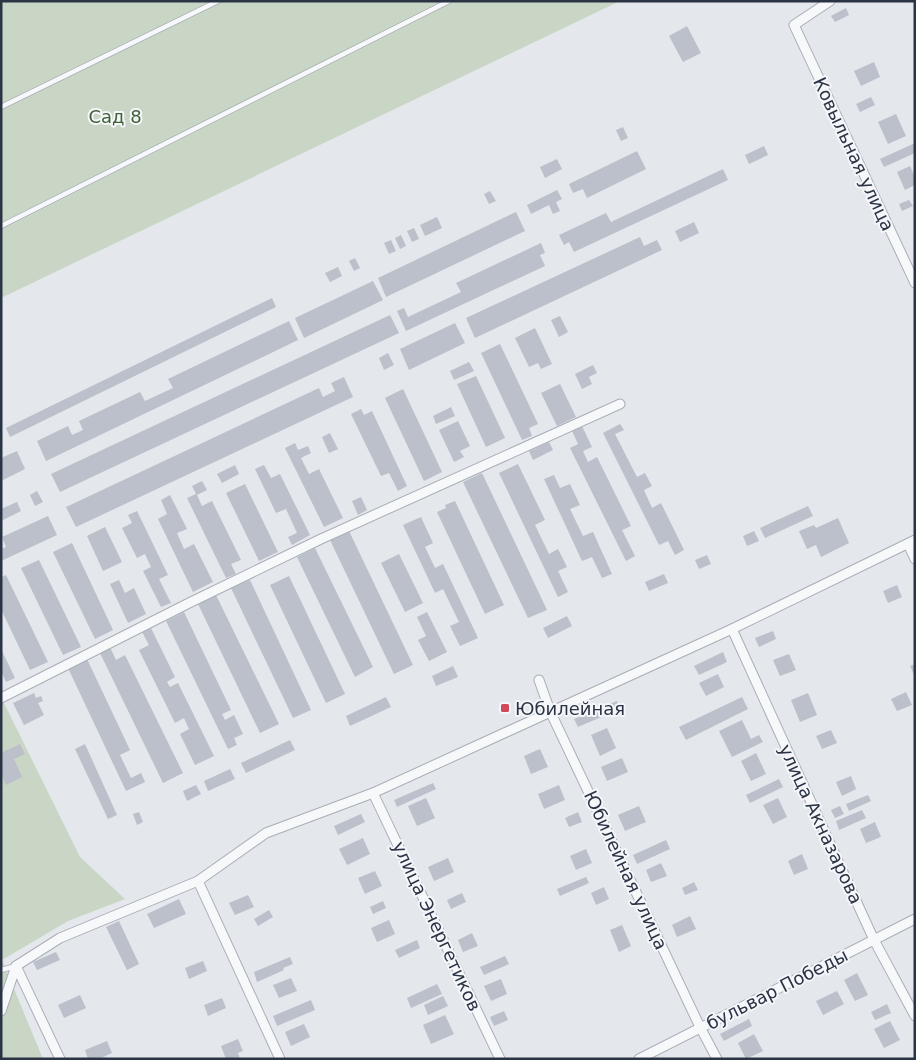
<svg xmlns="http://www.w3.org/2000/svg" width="916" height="1060" viewBox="0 0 916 1060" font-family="'DejaVu Sans',sans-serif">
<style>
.green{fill:#c9d6c5}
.building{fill:#bbc0ca}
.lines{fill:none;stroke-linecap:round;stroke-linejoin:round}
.lane-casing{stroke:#a9aeb7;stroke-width:6}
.street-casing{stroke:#a9aeb7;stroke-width:11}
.lane{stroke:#f7f8fa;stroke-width:4.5}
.street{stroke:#f7f8fa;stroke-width:9}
.poi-dot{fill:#d1495b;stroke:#f4f6f9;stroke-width:2}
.labels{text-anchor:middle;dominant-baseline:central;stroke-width:4;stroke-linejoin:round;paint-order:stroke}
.park-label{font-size:18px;fill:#3f6138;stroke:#f4f6f9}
.street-label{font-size:18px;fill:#2b3445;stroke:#f4f6f9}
.poi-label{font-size:18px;fill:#2b3445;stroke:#f4f6f9;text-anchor:start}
</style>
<rect width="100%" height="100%" fill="#e4e7ec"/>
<g class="green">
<path d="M1,1H620L1,298Z"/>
<path d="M1,697L80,857L125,899L68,921L2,960L43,1059H1Z"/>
</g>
<g class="building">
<path d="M846,8L849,15L835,22L831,16Z"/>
<path d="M687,26L701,53L683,62L669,36Z"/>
<path d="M874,62L880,77L861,86L854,71Z"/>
<path d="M871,97L875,105L860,112L856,104Z"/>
<path d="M896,114L906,136L888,144L878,122Z"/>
<path d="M623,127L628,138L621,141L616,130Z"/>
<path d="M915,143V153L884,167L880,159Z"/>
<path d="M764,146L768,155L749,164L745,155Z"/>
<path d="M637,151L646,169L587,198L583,189L573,193L569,184Z"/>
<path d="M557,159L562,169L545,178L540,167Z"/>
<path d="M910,166L915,177V185L905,190L897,172Z"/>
<path d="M723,169L728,180L574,252L569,242L564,245L559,235L606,213L611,222Z"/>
<path d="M557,190L562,199L556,202L560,211L553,214L549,205L531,214L527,205Z"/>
<path d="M490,191L496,201L489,204L484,194Z"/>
<path d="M909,200L913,206L902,211L899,204Z"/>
<path d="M516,212L525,231L386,297L378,278Z"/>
<path d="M437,217L442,228L425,236L420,225Z"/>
<path d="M694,222L699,233L680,242L675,231Z"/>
<path d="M414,228L419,239L412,242L407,231Z"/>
<path d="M401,235L406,246L400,249L395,238Z"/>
<path d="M640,237L644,246L657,240L662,250L475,338L466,318Z"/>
<path d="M391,240L396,251L389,254L384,243Z"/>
<path d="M541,243L545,253L540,255L545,266L406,331L397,311L404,308L408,317L461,292L456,283Z"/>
<path d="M355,258L360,268L354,271L349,261Z"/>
<path d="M338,267L342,276L330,282L325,273Z"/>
<path d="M373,281L383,300L304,338L295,318Z"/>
<path d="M272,298L276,307L10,437L6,428Z"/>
<path d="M390,315L399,333L60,492L51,474Z"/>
<path d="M560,316L568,332L559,337L551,320Z"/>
<path d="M289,321L298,340L46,461L37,441L68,426L72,435L83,430L79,421L140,392L145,401L173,388L168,379Z"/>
<path d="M455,323L465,343L409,370L400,349Z"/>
<path d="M535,328L552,364L541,369L538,363L529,367L515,338Z"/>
<path d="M500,344L538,424L529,428L532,436L522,440L481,353Z"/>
<path d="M388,353L394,365L384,370L379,358Z"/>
<path d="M469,362L474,371L454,380L450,371Z"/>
<path d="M593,365L597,373L589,377L592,384L582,389L575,374Z"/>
<path d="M476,376L505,438L486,447L457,384Z"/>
<path d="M344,377L353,397L76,527L66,507L319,388L323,397L335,391L331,383Z"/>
<path d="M560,384L576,417L557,426L541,393Z"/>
<path d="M403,389L442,472L424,481L385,398Z"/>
<path d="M451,407L455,416L436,424L433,416Z"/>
<path d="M361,409L364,415L372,411L407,486L398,491L389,473L381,476L351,414Z"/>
<path d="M458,421L470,446L460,451L464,457L454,462L439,430Z"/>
<path d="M620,424L624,430L615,434L637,477L645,473L652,486L644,490L652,508L661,503L684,550L675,555L668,541L659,545L603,433Z"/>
<path d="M582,426L592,447L583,451L588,462L597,457L631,526L622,530L635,556L626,561L570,448L578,444L572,431Z"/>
<path d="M330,433L338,449L329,453L322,437Z"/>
<path d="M549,442L553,450L533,460L529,451Z"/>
<path d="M295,443L298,450L308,446L311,453L301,458L309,474L319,469L343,518L324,527L285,448Z"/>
<path d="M17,451L25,469L1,481V458Z"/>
<path d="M518,464L545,520L535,525L549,554L558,549L567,567L558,571L568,592L558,597L499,473Z"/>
<path d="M235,465L239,474L222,483L217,474Z"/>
<path d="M264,465L271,478L280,474L310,535L292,545L288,537L297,533L286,509L276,513L255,469Z"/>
<path d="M482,473L547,610L528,618L463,482Z"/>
<path d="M554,475L560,488L570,484L580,505L570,509L583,536L593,532L612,574L602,578L592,557L582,561L544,479Z"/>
<path d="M202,481L207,490L197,495L202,506L212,501L241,560L231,564L236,574L226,578L187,498L196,494L192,486Z"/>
<path d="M245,484L278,552L259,561L226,493Z"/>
<path d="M37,491L43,502L35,506L30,495Z"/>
<path d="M170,495L187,529L177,533L184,549L194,544L213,582L193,592L158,519L167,514L161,500Z"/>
<path d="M361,497L367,510L358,515L352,501Z"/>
<path d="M455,501L504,605L485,614L437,512L446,508L445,505Z"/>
<path d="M17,502L21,511L1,521V509Z"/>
<path d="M808,506L813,516L765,538L760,528Z"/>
<path d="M137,511L168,575L159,579L171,603L161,607L143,571L151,567L145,554L137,558L122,528L132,523L128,515Z"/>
<path d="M48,516L57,535L1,561V549L6,547L2,537Z"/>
<path d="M421,517L433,543L425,547L435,568L443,564L478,638L460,646L450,626L459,622L443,589L435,593L403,525Z"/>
<path d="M838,518L849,543L821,557L816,545L807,549L799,531L814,525L816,528Z"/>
<path d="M105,527L122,562L103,571L87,536Z"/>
<path d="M349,531L413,665L394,674L330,540Z"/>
<path d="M754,531L759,541L747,546L743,536Z"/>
<path d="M72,543L113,630L95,639L53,552Z"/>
<path d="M315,548L373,667L355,677L297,557Z"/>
<path d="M399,554L423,603L405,612L381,563Z"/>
<path d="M707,555L711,564L699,569L695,560Z"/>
<path d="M39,560L81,647L63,655L21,568Z"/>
<path d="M664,574L668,583L649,591L645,582Z"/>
<path d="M6,575L48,662L30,670L1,609V577Z"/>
<path d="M289,576L345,694L326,703L270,585Z"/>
<path d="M119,580L125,593L134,588L146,614L128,623L110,584Z"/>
<path d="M250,580L311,710L293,718L231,588Z"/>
<path d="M897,585L902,597L888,603L883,591Z"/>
<path d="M216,595L279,724L260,733L198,604Z"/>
<path d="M184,612L231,710L222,714L225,720L234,715L243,734L234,738L237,745L228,749L166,621Z"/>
<path d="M427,612L447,652L429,661L418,640L426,636L417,617Z"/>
<path d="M567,616L572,626L548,638L543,628Z"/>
<path d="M150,626L175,677L167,682L170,687L178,683L214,756L195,765L180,734L189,729L184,718L175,723L139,650L149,645L141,630Z"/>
<path d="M773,631L776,639L759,647L755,638Z"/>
<path d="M110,647L116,660L125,655L183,773L163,783L100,653Z"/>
<path d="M1,649L15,678L6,682L1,671Z"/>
<path d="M723,652L727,662L699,675L694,666Z"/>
<path d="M789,654L796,670L780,676L773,660Z"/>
<path d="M87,659L130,750L120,755L131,778L141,773L145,782L126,791L68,668Z"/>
<path d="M915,664V677L910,666Z"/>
<path d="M453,666L458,677L436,686L432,676Z"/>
<path d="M718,674L724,687L706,696L699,683Z"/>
<path d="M906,692L912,705L897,711L891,699Z"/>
<path d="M34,693L36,698L41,696L43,701L38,703L44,715L24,725L13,703Z"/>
<path d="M808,693L817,715L800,722L791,700Z"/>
<path d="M386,697L391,707L350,726L346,716Z"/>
<path d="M742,697L748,709L686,740L679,727Z"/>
<path d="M617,701L620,709L578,727L574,719Z"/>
<path d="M742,720L751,739L759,735L763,742L732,757L719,731Z"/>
<path d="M607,728L616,748L600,756L591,735Z"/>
<path d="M831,730L837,743L822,749L816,736Z"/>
<path d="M290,740L295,750L246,773L241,763Z"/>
<path d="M20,744L25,754L14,759L22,777L6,785L1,774V753Z"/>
<path d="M85,744L117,815L108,819L75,749Z"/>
<path d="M540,749L548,767L531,774L524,756Z"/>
<path d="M756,753L766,774L751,781L741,761Z"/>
<path d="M622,758L628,772L607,781L601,767Z"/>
<path d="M230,769L235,779L208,791L204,781Z"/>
<path d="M851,776L856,789L842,796L836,782Z"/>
<path d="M779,779L783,787L750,803L746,795Z"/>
<path d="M433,783L436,789L397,807L394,800Z"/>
<path d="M196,785L201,794L187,801L183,791Z"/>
<path d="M559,785L565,800L544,809L538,794Z"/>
<path d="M868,795L871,801L849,811L846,804Z"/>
<path d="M426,798L435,818L417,826L408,806Z"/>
<path d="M778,798L787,817L773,824L763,805Z"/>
<path d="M639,806L646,822L625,831L618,815Z"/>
<path d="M840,806L844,814L835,818L831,810Z"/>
<path d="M862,810L866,818L839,830L836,821Z"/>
<path d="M139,812L143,822L137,825L133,814Z"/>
<path d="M578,812L582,822L569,827L565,818Z"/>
<path d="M361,814L365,822L338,835L334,826Z"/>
<path d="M875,822L881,837L866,843L860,829Z"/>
<path d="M363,838L370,854L347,865L339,849Z"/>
<path d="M666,840L670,849L637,864L633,855Z"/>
<path d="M586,849L592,863L576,870L570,856Z"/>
<path d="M802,854L808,869L794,875L788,861Z"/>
<path d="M448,858L454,872L434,881L428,867Z"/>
<path d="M661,863L667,876L651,882L646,870Z"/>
<path d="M375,871L382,886L365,894L358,878Z"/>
<path d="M586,877L589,883L560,896L557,889Z"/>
<path d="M694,882L698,890L685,895L682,888Z"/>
<path d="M604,887L609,899L596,905L591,893Z"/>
<path d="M462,893L466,902L451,909L447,900Z"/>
<path d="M248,895L254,907L235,915L229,903Z"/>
<path d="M179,899L186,914L154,928L147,914Z"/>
<path d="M383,901L386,908L373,914L370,907Z"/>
<path d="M269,910L273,917L258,926L254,919Z"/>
<path d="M690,916L696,929L677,937L672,925Z"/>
<path d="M389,920L395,934L377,942L371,928Z"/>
<path d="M119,921L139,964L127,970L106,927Z"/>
<path d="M622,925L631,946L619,952L610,930Z"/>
<path d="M472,933L478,946L463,952L458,940Z"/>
<path d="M417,940L420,948L399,958L395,950Z"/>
<path d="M56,952L60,960L37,970L33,962Z"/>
<path d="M505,956L509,964L484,975L480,967Z"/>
<path d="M290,957L293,964L283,968L284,970L257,982L254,972Z"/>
<path d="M203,961L207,971L189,979L185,968Z"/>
<path d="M857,973L868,995L855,1001L844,980Z"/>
<path d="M291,978L297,991L279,998L273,985Z"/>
<path d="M501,979L507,994L491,1001L484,986Z"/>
<path d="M437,984L442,994L411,1008L407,998Z"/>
<path d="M837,991L844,1004L823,1015L816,1001Z"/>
<path d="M80,995L86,1008L64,1018L58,1005Z"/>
<path d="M443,996L448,1006L428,1015L424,1005Z"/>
<path d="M222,998L226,1008L208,1016L204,1005Z"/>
<path d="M311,1000L315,1010L277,1026L273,1016Z"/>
<path d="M887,1004L891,1013L875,1020L871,1012Z"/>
<path d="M504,1011L508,1020L494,1026L490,1017Z"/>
<path d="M445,1015L454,1034L431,1044L423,1025Z"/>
<path d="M749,1019L752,1026L724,1041L720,1034Z"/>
<path d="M890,1021L900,1040L884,1048L874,1029Z"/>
<path d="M304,1024L310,1037L291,1046L285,1032Z"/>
<path d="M754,1034L763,1051L746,1059L738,1043Z"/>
<path d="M238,1039L243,1051L238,1053L240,1059H226L221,1046Z"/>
<path d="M107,1041L112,1053L99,1059H88L85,1050Z"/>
</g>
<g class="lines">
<g class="lane-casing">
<g id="lane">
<path d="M1,107L218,1"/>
<path d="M1,226L449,1"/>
<path d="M1,970L16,966"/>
</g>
</g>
<g class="street-casing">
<g id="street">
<path d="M830,1L794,25L915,283"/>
<path d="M908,544L915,559"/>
<path d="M732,629L874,940L915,1016"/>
<path d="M539,680L550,711L700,1027L717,1059"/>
<path d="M1,698L189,603L321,539L620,404"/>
<path d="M373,793L500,1059"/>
<path d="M198,881L280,1059"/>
<path d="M16,966L60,938L198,881L266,833L373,793L732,629L915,540"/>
<path d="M16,966L60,1059"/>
<path d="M1,1011L16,966"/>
<path d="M639,1059L915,919"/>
</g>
</g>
<use href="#lane" class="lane"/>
<use href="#street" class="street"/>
</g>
<rect class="poi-dot" x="500" y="703" width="10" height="10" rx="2.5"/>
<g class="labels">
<g class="park-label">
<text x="115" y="116">Сад 8</text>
</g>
<g class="street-label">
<text transform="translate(854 154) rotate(65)">Ковыльная улица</text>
<text transform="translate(821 824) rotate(65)">улица Акназарова</text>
<text transform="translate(626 870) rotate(65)">Юбилейная улица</text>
<text transform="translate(437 926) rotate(65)">улица Энергетиков</text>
<text transform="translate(777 989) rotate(-27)">бульвар Победы</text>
</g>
<g class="poi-label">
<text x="515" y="708">Юбилейная</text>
</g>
</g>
<rect width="916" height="1060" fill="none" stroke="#2b3445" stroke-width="5"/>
</svg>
